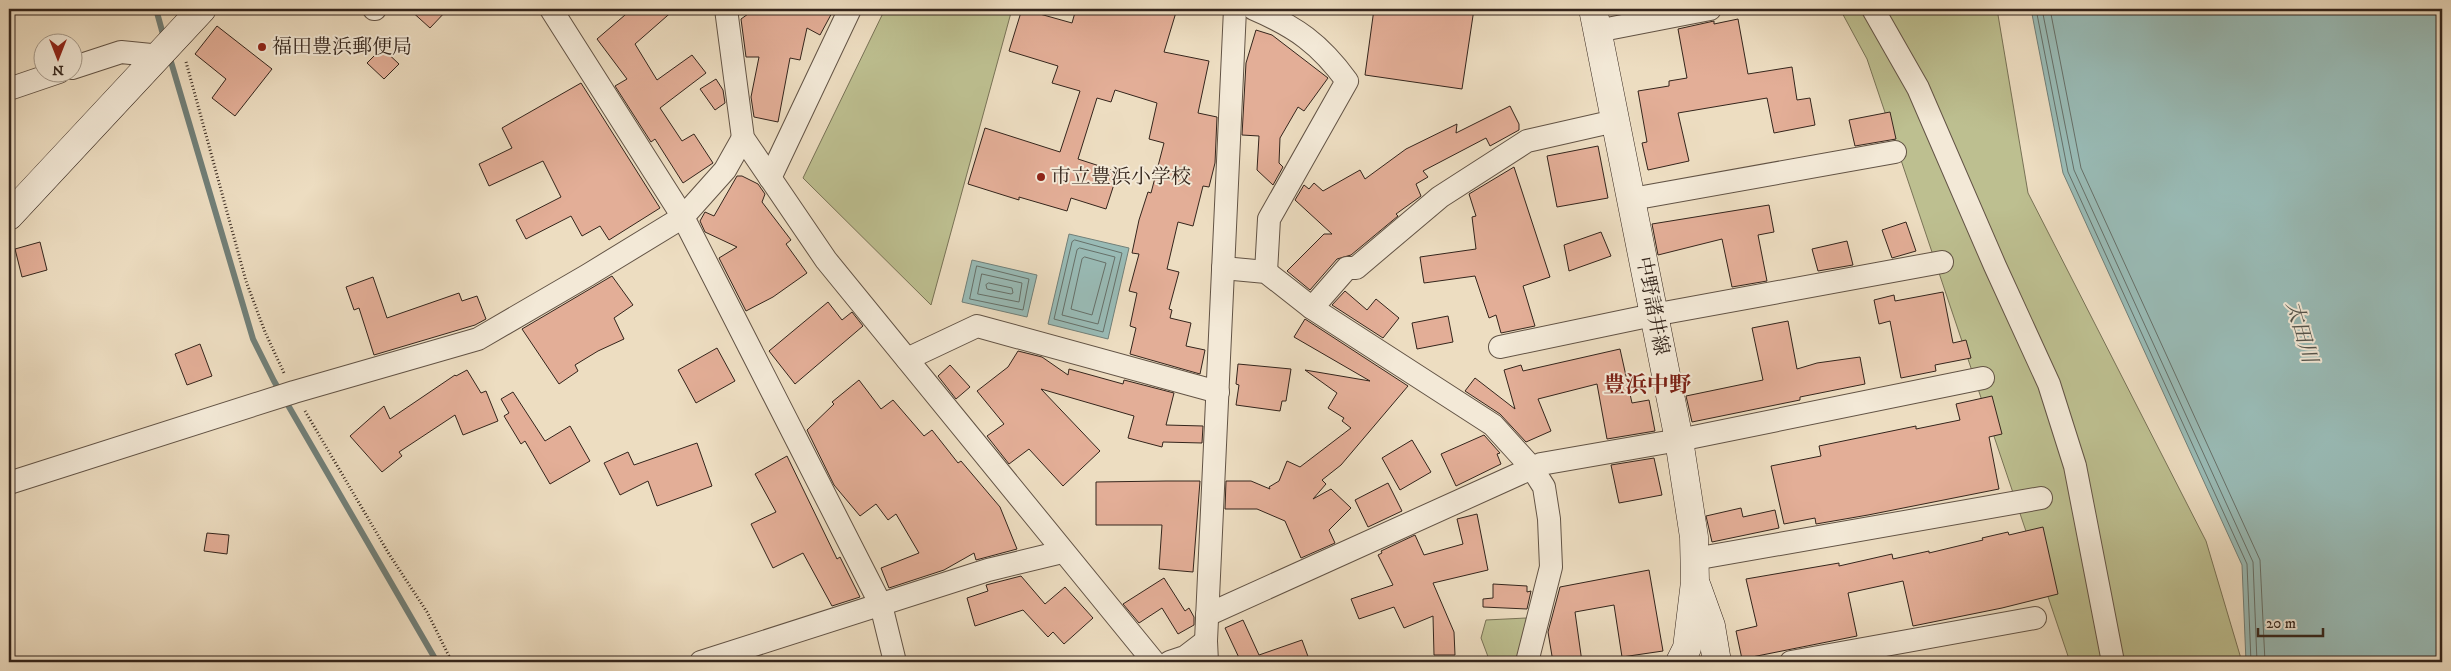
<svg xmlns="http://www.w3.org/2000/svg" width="2451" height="671" viewBox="0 0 2451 671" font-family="'IM FELL DW Pica','Noto Serif JP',serif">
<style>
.green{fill:#bdbf90;stroke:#787256}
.water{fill:#99bbb6;stroke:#717f78}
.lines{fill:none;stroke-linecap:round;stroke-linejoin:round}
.shore{stroke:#667069;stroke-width:1}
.stream{stroke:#717f78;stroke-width:6}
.building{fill:#e3ae97;stroke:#34251c}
.street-casing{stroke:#625345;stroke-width:24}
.secondary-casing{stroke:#34251c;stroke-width:29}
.path{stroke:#34251c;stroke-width:3;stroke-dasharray:1 2.5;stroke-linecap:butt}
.street{stroke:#f3e9d7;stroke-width:22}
.secondary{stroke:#f3e9d7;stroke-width:28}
.poi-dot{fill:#8f2418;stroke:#f3e9d7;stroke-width:2}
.labels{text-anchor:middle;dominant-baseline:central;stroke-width:4;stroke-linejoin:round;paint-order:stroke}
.poi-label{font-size:20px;fill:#34251c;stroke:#f3e9d7;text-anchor:start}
.street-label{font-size:20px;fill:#34251c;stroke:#f3e9d7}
.water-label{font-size:21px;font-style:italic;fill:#52524a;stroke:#f3e9d7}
.quarter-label{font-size:22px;font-weight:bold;fill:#7a1f14;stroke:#f3e9d7}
</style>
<rect width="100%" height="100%" fill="#edddc1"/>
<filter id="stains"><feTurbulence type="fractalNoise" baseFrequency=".004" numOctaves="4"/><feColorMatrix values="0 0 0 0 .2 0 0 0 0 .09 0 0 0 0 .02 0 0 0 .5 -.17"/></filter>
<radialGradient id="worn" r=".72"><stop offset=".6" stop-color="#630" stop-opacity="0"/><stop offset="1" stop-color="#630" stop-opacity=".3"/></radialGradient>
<g class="green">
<path d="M885,9H1012L931,305L803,178Z"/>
<path d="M1840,9H1997L2028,193L2206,541L2242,662H2070L1867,59Z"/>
<path d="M1526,618L1533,646L1527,662H1490L1481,638L1486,620Z"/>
</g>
<g class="water">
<path d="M2031,9H2442V662H2246L2242,565L2063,173Z"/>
<path d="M1069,234L1129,248L1108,339L1048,324Z"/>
<path d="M972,260L1037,275L1027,317L962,302Z"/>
</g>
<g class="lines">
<g class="shore">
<path d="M2036,9L2068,172L2247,564L2251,662"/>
<path d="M2042,9L2074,170L2253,562L2257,662"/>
<path d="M2050,9L2081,168L2260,560L2265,662"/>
<path d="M1075,240L1122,253L1103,332L1054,319L1072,242Z"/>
<path d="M1080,248L1115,257L1098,324L1062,315L1077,250Z"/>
<path d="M1085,257L1106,263L1092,315L1071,309L1082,259Z"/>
<path d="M977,266L1029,279L1023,310L970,299Z"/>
<path d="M982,274L1022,283L1019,302L978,294Z"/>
<path d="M989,283L1012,288L1013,293L1011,294L987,289L986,285Z"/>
</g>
<g class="stream">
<path d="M156,9L164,38"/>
<path d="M169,55L253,339L274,381L437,662"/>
</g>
</g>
<g class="building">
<path d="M409,9H448L430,28Z"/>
<path d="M632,9H675L635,44L657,80L692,55L706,73L660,108L682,141L694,134L713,163L683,183L655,139L651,142L615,86L627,79L597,39Z"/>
<path d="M755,9H834L820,35L807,28L800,60L790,58L778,122L754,117L751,97L759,57H746L741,19Z"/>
<path d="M1022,9L1072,23L1076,9H1177L1164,52L1209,61L1198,113L1217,117L1215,163L1209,187L1203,186L1193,226L1178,222L1167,269L1179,272L1169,309L1172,310L1170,318L1191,323L1186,346L1205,350L1200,374L1130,354L1136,328L1130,326L1137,293L1129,291L1139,254L1132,253L1139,220L1148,192L1151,193L1164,143L1149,139L1157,103L1115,90L1111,102L1097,98L1078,159L1118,172L1106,209L1071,198L1067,211L1019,197V200L968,184L985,128L1060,152L1080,91L1052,83L1058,66L1009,51Z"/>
<path d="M1374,9H1474L1462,89L1365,75Z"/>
<path d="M1738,19L1748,74L1792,67L1797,100L1810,98L1815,125L1774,133L1767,98L1678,113L1689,161L1648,170L1642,143L1647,142L1638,91L1669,86V81L1687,78L1678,29L1714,21V24Z"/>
<path d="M217,26L272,69L235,116L212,98L226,79L195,54Z"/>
<path d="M1256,30L1272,35L1328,78L1304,111L1298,107L1280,138L1279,163L1283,167L1273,185L1257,170L1259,136L1242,135L1246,63Z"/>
<path d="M382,48L399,64L384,79L367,63Z"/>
<path d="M716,79L723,90L725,103L715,110L700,89Z"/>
<path d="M581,83L660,208L609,240L600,226L582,236L571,216L526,239L516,220L561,197L543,161L489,186L479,164L512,148L502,128Z"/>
<path d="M1510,106L1519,124V130L1490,146L1486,138L1423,171L1428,177L1416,184L1421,196L1396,214L1398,216L1351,255L1337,259L1310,290L1287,271L1324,234H1332L1295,200L1304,185L1309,189L1314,183L1323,191L1360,170L1365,179L1406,149L1457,124L1456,133Z"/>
<path d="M1890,112L1896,139L1855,146L1849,120Z"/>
<path d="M1598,146L1608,198L1557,207L1547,156Z"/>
<path d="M1514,167L1550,277L1523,286L1535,326L1501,333L1496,315L1489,318L1475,276L1424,283L1420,257L1476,249L1472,217L1476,216L1469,194Z"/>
<path d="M737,176H742L758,184L765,194L762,202L791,240L786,244L807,273L773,297L746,311L719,258L737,247L705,232L700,221L705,212L714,216Z"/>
<path d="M1769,205L1774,232L1758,235L1767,281L1732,287L1722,239L1658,255L1652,224Z"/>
<path d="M1906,222L1916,251L1892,258L1882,230Z"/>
<path d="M1601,232L1611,256L1569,271L1564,245Z"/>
<path d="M1847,241L1853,265L1818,271L1812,249Z"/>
<path d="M40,242L47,270L22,277L15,249Z"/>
<path d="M612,276L633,305L614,318L624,339L598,351L575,365L578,371L559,384L522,329Z"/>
<path d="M373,277L387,318L459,293L462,301L477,296L486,319L475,325L374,355L359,308L354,310L346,287Z"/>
<path d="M1345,291L1367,310L1376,299L1399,318L1383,338L1332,305Z"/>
<path d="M1943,292L1953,343L1966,340L1971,358L1935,365L1936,371L1901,378L1890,321L1879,324L1874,300L1894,295L1895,301Z"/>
<path d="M828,302L842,320L852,312L863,326L795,384L769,351Z"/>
<path d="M1448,316L1453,342L1417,349L1412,323Z"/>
<path d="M1305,319L1408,386L1341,465L1322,480L1326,484L1313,499L1331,489L1351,508L1329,530L1335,543L1301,558L1285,521L1257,509H1225L1226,481H1251L1270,489L1269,487L1279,481L1287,461L1300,467L1351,428L1342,421L1344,418L1328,408L1337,393L1305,370L1370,381L1294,337Z"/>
<path d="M1788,321L1797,369L1817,363L1860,357L1865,384L1800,397V400L1692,422L1686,396L1763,380L1752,328Z"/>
<path d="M200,344L212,376L187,385L175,354Z"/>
<path d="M717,348L735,381L696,403L678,370Z"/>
<path d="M1620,349L1632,403L1649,400L1655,431L1607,439L1597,384L1538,399L1551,431L1526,442L1500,414L1465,391L1475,378L1515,409L1504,370L1521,365L1523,371Z"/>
<path d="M1018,351L1042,357L1068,375L1069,369L1123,384L1124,380L1174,393L1166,425L1203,426L1202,443L1163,442L1162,447L1128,438L1134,416L1041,389L1100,451L1063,486L1029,449L1009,464L987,436L1004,424L977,391L1008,367Z"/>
<path d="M1238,364L1291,369L1286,401H1282L1280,411L1236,405L1239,385L1236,384Z"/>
<path d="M950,365L970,387L956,399L938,376Z"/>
<path d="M467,370L481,393L486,391L498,421L463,435L455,415L399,452L402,456L382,472L350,436L384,406L390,419L455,375L456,376Z"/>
<path d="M859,380L881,409L893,400L924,436L932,430L958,463L961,461L1000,507L1017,549L976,560L974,553L944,570L889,588L881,568L919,553L896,514L888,520L876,504L860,516L834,485L807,430L834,404L832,402Z"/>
<path d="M513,392L545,441L570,426L590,461L550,484L525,441L521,444L504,416L509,413L501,399Z"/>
<path d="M1992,396L2002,434L1989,437L1999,489L1868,515L1816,524L1815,518L1784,524L1771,466L1821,456L1819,446L1916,426V429L1960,420L1956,404Z"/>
<path d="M1484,435L1500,453L1497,454L1501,464L1456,486L1441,454Z"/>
<path d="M1412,440L1431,472L1400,490L1382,458Z"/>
<path d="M697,443L712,486L657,506L648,481L620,495L604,463L628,452L634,465Z"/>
<path d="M787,456L837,559L840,557L860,597L832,606L803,553L773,568L751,524L776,512L755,474Z"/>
<path d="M1654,458L1662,495L1619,503L1611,465Z"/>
<path d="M1166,481H1200L1193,572L1159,569L1162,525H1096V482Z"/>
<path d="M1388,483L1402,511L1368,527L1355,500Z"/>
<path d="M1741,508L1743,517L1775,510L1779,528L1712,542L1706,516Z"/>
<path d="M1477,514L1488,570L1433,583L1454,632L1455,655H1434L1433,616L1404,628L1394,607L1359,619L1351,599L1393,585L1378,555L1382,553L1381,551L1415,535L1424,555L1463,544L1457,519Z"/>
<path d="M2043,527L2058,594L2002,608L1913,626L1903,581L1848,593L1857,636L1742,659L1736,631L1757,626L1746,579L1839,563V566L1892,554L1893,559L1929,551V553L1983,540L1982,538L2008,532L2009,535Z"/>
<path d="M207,533L229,535L227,554L204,551Z"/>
<path d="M1649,570L1663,651L1622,657L1614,605L1575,612L1582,662H1553L1548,632L1560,587Z"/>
<path d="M1021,576L1045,604L1065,587L1093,618L1064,644L1053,632L1048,637L1023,610L975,626L967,598L988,591L986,585Z"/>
<path d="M1164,578L1185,611L1189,608L1194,617V625L1178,634L1162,608L1139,623L1123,604Z"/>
<path d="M1493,584L1527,586V592L1531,591L1527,609L1483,607V599L1493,598Z"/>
<path d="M1243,620L1259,655L1302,640L1310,662H1241L1225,628Z"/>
</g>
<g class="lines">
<g class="street-casing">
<g id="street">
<path d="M374,9H375"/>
<path d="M551,9L683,217L881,605L895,662"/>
<path d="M726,9L743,138L826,260L1154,662"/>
<path d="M1254,9C1296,27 1320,44 1347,81L1269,219L1266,272"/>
<path d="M1873,9L1918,88L1995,266L2049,384L2075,466L2113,662"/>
<path d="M1597,31L1710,9"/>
<path d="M72,68L121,52L161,56"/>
<path d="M9,89L59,72"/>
<path d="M770,178L850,9"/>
<path d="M1632,199L1895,152"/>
<path d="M1223,268L1266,272L1312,308L1493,425L1532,468L1544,487L1549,519L1551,567L1527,662"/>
<path d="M1312,308L1347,268H1356L1440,197L1527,141L1615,121"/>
<path d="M1500,347L1653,315L1942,262"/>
<path d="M907,359L977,326L1218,392"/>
<path d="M9,483L294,392L478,339L588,275L683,217L725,170L743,138"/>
<path d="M1694,559L2041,498"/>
<path d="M1207,615L1541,464L1679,440L1983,378"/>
<path d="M701,662L988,570L1062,552"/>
<path d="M1170,662L1185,657L1206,641"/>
<path d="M1207,662L1206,641L1235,9"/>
<path d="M1791,662L2035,618"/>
</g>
</g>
<g class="secondary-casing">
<g id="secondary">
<path d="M1593,9L1679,440L1694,537L1695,582L1687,648L1680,662"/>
<path d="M9,216L202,9"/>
<path d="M1697,587L1711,626L1717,662"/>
</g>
</g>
<g class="path">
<path d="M186,62L246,281L265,332L284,373"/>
<path d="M305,411L389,554L427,612L452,662"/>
</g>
<use href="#street" class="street"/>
<use href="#secondary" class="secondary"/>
</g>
<g class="poi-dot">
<circle cx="262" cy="47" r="5"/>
<circle cx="1041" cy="177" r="5"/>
</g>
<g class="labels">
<g class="poi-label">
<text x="272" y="47">福田豊浜郵便局</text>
<text x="1051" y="177">市立豊浜小学校</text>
</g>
<g class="street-label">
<text transform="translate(1652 306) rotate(79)">中野諸井線</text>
</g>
<g class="water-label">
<text transform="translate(2301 332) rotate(74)">太田川</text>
</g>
<g class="quarter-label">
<text x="1647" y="385">豊浜中野</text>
</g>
</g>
<rect width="2451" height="671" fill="none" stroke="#edddc1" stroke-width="30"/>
<rect x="10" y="10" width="2431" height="651" fill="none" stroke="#34251c" stroke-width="2.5"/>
<rect x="15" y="15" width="2421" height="641" fill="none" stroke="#34251c"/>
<g transform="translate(58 58) rotate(180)"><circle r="24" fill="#f3e9d7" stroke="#a79b8c"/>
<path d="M0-4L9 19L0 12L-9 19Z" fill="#8f2418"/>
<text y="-8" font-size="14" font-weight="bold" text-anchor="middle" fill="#34251c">N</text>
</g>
<path d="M2258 628v8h65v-8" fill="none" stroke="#34251c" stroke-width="2.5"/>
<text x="2266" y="628" font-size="15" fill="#34251c" stroke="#f3e9d7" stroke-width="4" paint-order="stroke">20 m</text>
<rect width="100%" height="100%" filter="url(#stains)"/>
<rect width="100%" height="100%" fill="url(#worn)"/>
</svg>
